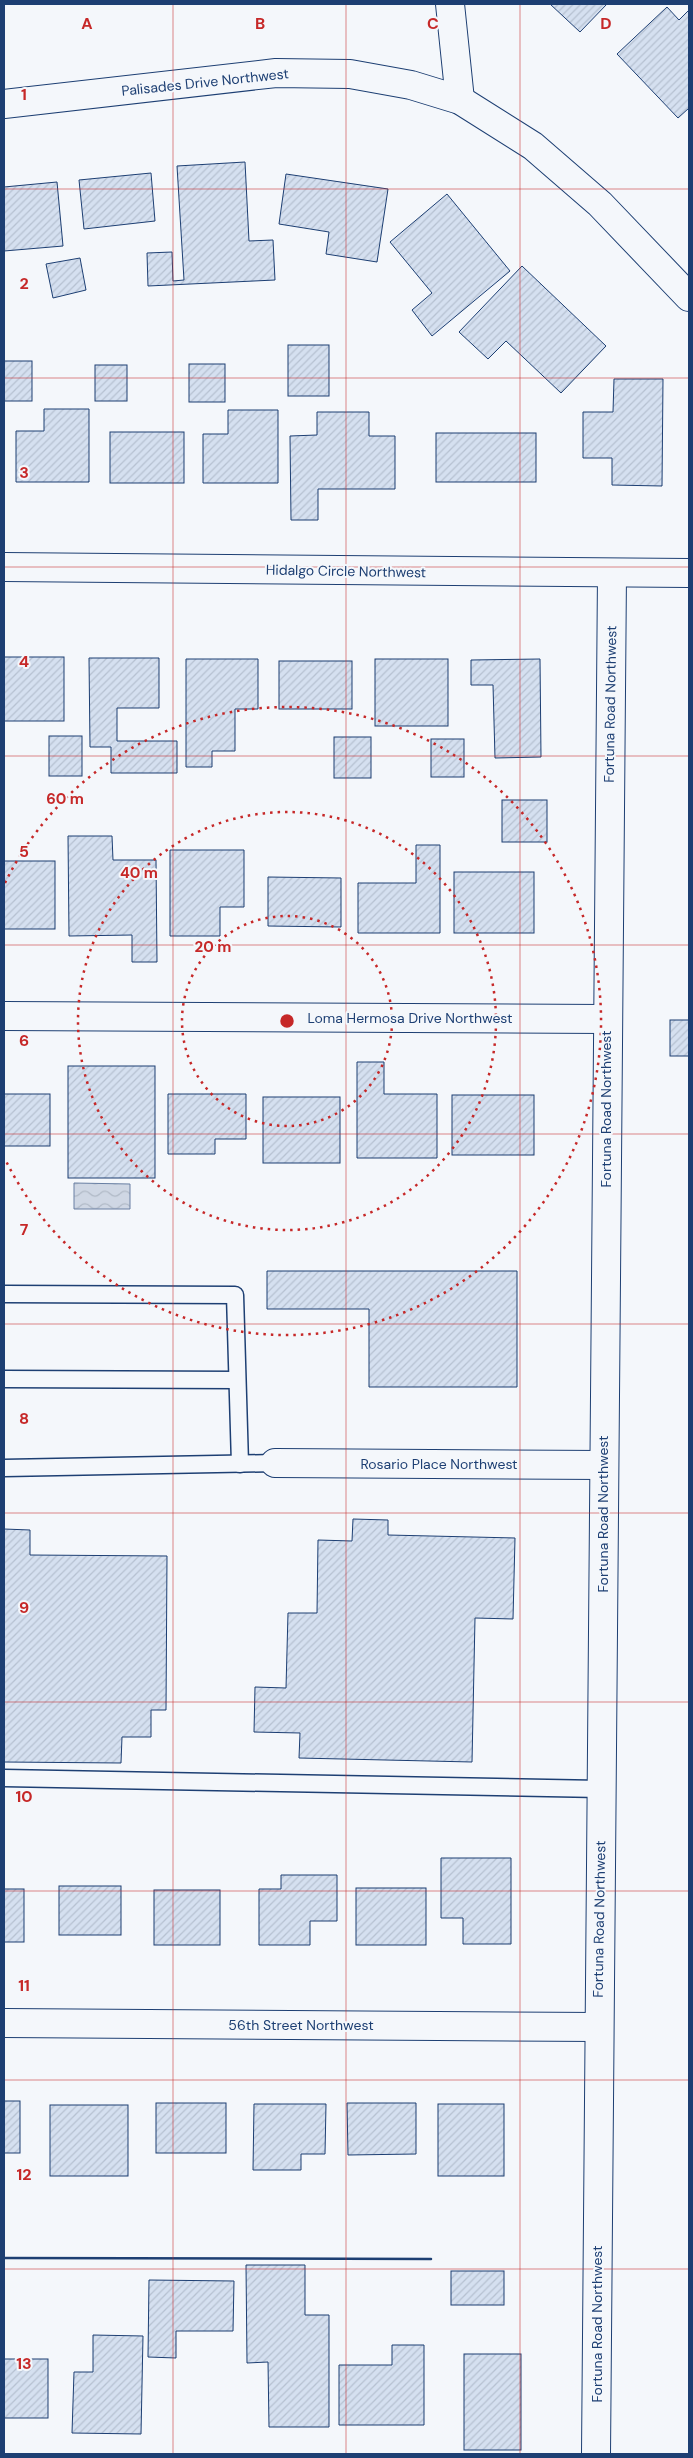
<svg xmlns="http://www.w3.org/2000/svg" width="693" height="2458" viewBox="0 0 693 2458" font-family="'DM Sans',sans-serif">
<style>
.water{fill:url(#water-waves);stroke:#687fa3}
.building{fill:url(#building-hatch);stroke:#1d3f73}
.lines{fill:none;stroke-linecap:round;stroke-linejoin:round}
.service-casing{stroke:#1d3f73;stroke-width:19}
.minor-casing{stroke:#1d3f73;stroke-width:30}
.tertiary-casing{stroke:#1d3f73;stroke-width:30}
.service{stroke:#f4f7fb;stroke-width:16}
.minor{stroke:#f4f7fb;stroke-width:28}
.tertiary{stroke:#f4f7fb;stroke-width:28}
.wall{stroke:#1d3f73;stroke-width:2.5}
.grid{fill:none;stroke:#c62828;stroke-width:1;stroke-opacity:0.55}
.ring{fill:none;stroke:#c62828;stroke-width:2.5;stroke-dasharray:2.5 5}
.labels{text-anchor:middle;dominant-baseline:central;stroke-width:4;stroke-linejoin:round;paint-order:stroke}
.street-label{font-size:14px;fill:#1d3f73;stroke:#f4f7fb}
.grid-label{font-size:16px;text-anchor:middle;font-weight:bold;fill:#c62828;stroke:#f4f7fb;stroke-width:4;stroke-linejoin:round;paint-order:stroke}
.centre{fill:#c62828;stroke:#f4f7fb;stroke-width:2.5}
.ring-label{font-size:15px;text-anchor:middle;font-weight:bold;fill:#c62828;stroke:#f4f7fb;stroke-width:4;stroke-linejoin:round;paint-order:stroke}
</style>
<defs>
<pattern id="water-waves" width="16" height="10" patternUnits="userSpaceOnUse" patternTransform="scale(1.25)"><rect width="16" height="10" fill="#cfd7e4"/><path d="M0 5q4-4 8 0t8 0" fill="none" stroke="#b1bac7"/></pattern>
<pattern id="building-hatch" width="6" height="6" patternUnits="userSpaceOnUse" patternTransform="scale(1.25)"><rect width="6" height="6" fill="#d5e0f0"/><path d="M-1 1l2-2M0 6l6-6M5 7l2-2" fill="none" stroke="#b6c1d1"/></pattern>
</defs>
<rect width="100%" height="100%" fill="#f4f7fb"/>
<path class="water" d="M74,1183L130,1184V1209H74Z"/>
<g class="building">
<path d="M550,4H607L580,32Z"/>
<path d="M667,7L679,20L689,10V108L678,118L617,54Z"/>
<path d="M245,162L249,241L273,240L275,280L148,286L147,253L172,252L173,281L184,280L177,166Z"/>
<path d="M151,173L155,221L84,229L79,180Z"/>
<path d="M286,174L388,189L377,262L326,254L329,232L279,224Z"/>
<path d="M57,182L63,246L4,251V187Z"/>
<path d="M447,194L510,271L432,336L412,310L432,293L390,242Z"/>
<path d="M80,258L86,290L53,298L46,264Z"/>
<path d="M522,266L606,346L561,393L506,341L488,359L459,332Z"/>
<rect x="288" y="345" width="41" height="51"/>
<rect x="4" y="361" width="28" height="40"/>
<rect x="189" y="364" width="36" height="38"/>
<rect x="95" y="365" width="32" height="36"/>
<path d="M614,379H663L662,486L612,485V458H583V412H613Z"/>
<path d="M44,409H89V482H16V431H44Z"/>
<path d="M228,410H278V483H203V434H228Z"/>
<path d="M317,412H369V436H395V489H318V520H291L290,436L317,435Z"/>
<rect x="110" y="432" width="74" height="51"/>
<rect x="436" y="433" width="100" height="49"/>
<rect x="4" y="657" width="60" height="64"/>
<path d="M89,658H159V708H117V741H177V773H111V747H90Z"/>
<path d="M186,659H258V709H235V751H212V767H186Z"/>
<rect x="375" y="659" width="73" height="67"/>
<path d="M540,659L541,757L495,758L493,685H471V660Z"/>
<rect x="279" y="661" width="73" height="48"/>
<rect x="49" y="736" width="33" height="40"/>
<rect x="334" y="737" width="37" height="41"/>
<rect x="431" y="739" width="33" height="38"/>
<rect x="502" y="800" width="45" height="42"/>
<path d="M68,836H112L113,860H156L157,962H132V935L69,936Z"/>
<path d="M416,845H440V933H358V883H416Z"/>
<path d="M170,850H244V907H220V936H170Z"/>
<rect x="4" y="861" width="51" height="68"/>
<rect x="454" y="872" width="80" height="61"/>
<path d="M268,877L341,878V927L268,926Z"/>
<rect x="670" y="1020" width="19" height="36"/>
<path d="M357,1062H384V1094H437V1158H357Z"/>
<rect x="68" y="1066" width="87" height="112"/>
<rect x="4" y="1094" width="46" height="52"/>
<path d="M168,1094H246V1139H215V1154H168Z"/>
<rect x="452" y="1095" width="82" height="60"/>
<rect x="263" y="1097" width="77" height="66"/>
<path d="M267,1271H517V1387H369V1309H267Z"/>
<path d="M353,1519L388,1520V1535L515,1538L513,1619L475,1618L472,1762L299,1758L300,1733L254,1732L255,1687L286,1688L288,1613H317L318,1540L352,1541Z"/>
<path d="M4,1529L30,1530V1555L167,1556L166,1710H151V1737H122L121,1763L4,1762Z"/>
<path d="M441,1858H511V1944H463V1918H441Z"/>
<path d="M281,1875H337V1921H310V1945H259V1889H281Z"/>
<rect x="59" y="1886" width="62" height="49"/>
<rect x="356" y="1888" width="70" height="57"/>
<rect x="4" y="1889" width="20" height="53"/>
<rect x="154" y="1890" width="66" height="55"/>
<rect x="4" y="2101" width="16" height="52"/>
<rect x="156" y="2103" width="70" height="50"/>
<path d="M347,2103H416V2154L348,2155Z"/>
<path d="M254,2104H326L325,2154H301V2170H253Z"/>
<rect x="438" y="2104" width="66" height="72"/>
<rect x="50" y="2105" width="78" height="71"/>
<path d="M246,2265H305V2315H329V2427H269L268,2362L247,2363Z"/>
<rect x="451" y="2271" width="53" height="34"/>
<path d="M149,2280L234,2281L233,2331H176V2358L148,2357Z"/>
<path d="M93,2335L143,2336L141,2434L72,2433L74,2372H93Z"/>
<path d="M392,2345H424V2425H339V2365H392Z"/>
<rect x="464" y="2354" width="57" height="96"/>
<rect x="4" y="2359" width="44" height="59"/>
</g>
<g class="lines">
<g class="service-casing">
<g id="service">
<path d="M4,1294L235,1295L240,1464"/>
<path d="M4,1379L237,1380"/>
<path d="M4,1468L275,1463"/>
<path d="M4,1778L601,1789"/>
</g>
</g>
<g class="minor-casing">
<g id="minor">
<path d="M450,4L460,100"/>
<path d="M4,1016L606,1019"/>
<path d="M275,1463L603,1465"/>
<path d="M4,2023L598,2027"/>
</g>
</g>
<g class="tertiary-casing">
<g id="tertiary">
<path d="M4,104L276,73L350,74L411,85L460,100L533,146L600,204L689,297"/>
<path d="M4,567L689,573"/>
<path d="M596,2454L612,574"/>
</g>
</g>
<use href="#service" class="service"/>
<use href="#minor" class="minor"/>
<use href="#tertiary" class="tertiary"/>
<path class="wall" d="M4,2258L431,2259"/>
</g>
<path class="grid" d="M173,4V2454M346,4V2454M520,4V2454M4,189H689M4,378H689M4,567H689M4,756H689M4,945H689M4,1134H689M4,1324H689M4,1513H689M4,1702H689M4,1891H689M4,2080H689M4,2269H689"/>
<g class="ring">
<circle cx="287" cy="1021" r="105"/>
<circle cx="287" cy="1021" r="209"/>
<path d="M5 883A314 314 0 1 1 5 1159"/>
</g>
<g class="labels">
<g class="street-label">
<text transform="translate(205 82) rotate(-6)">Palisades Drive Northwest</text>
<text transform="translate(346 571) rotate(1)">Hidalgo Circle Northwest</text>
<text transform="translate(610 704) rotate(-89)">Fortuna Road Northwest</text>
<text x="410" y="1018">Loma Hermosa Drive Northwest</text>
<text transform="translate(606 1109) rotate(-90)">Fortuna Road Northwest</text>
<text x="439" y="1464">Rosario Place Northwest</text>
<text transform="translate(603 1514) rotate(-90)">Fortuna Road Northwest</text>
<text transform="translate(599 1919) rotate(-89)">Fortuna Road Northwest</text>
<text x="301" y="2025">56th Street Northwest</text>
<text transform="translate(597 2324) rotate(-90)">Fortuna Road Northwest</text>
</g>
</g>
<g class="grid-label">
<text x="87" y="29">A</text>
<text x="260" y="29">B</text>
<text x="433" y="29">C</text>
<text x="606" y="29">D</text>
<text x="24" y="100">1</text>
<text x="24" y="289">2</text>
<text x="24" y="478">3</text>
<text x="24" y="667">4</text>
<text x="24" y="857">5</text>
<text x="24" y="1046">6</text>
<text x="24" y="1235">7</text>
<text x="24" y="1424">8</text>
<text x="24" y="1613">9</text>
<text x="24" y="1802">10</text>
<text x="24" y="1991">11</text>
<text x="24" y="2180">12</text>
<text x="24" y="2369">13</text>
</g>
<circle cx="287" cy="1021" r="8" class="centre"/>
<g class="ring-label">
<text x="65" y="804">60 m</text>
<text x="139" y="878">40 m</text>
<text x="213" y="952">20 m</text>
</g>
<rect width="693" height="2458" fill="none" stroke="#1d3f73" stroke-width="10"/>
</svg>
